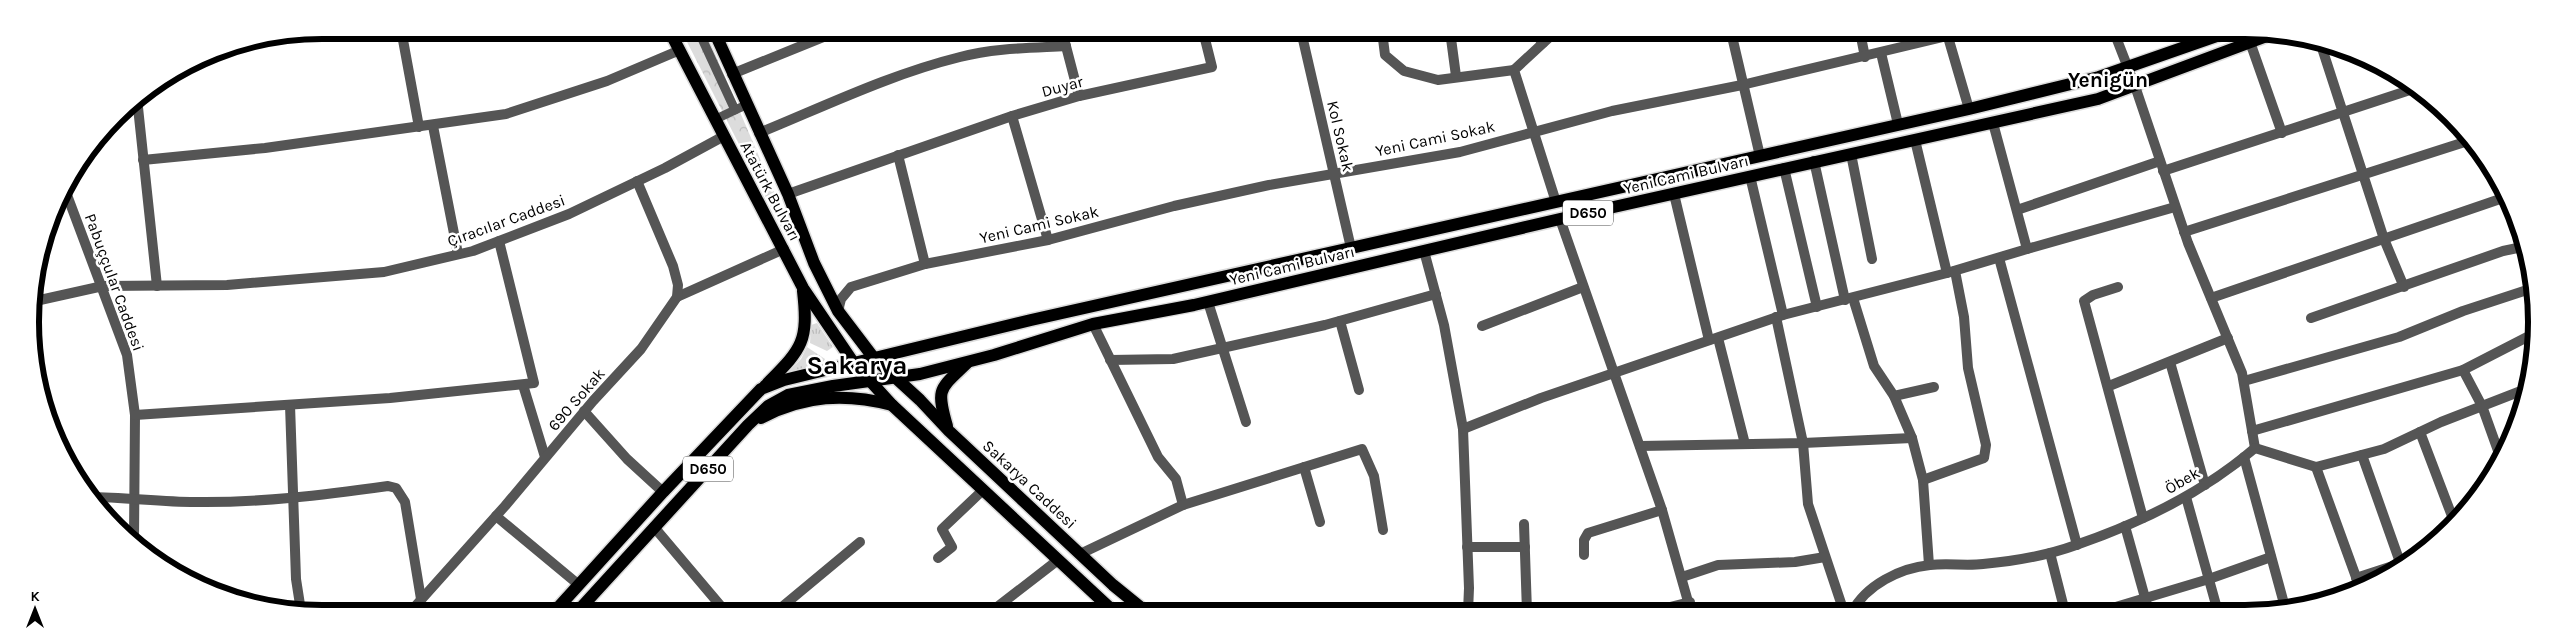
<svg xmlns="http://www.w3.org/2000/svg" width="2567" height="644" font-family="Karla,sans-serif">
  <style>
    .grass { fill: url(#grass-tufts) }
    .park { fill: url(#park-crowns) }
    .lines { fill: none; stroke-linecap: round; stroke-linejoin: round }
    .primary-casing { stroke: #dbdbdb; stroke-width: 15 }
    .pedestrian { stroke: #555; stroke-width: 9 }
    .minor { stroke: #555; stroke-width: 10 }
    .tertiary { stroke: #555; stroke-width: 10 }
    .primary { stroke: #000; stroke-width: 12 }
    .labels { text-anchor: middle; stroke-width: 5; stroke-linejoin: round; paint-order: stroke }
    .shield { fill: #fff; stroke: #4c4c4c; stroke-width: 1 }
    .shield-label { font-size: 15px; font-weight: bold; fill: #000 }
    .street-label { font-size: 16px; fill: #000; stroke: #fff }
    .district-label { font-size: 21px; font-weight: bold; fill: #000; stroke: #fff }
    .town-label { font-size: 26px; font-weight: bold; fill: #000; stroke: #fff }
    .rim { fill: none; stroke: #000; stroke-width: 6 }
  </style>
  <defs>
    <pattern id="grass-tufts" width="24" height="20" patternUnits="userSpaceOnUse" patternTransform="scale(1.25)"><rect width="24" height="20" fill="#dcdcdc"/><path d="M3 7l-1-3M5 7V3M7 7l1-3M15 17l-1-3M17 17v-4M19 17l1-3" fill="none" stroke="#bbb"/></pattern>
    <pattern id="park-crowns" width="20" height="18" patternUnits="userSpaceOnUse" patternTransform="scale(1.25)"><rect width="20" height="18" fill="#dcdcdc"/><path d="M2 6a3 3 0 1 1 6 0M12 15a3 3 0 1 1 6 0" fill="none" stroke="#bbb"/></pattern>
  </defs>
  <rect width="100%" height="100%" fill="#fff"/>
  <!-- grass -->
  <g class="grass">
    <path d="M 817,323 L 833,347 L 827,351 L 810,343 L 811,325 Z"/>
    <path d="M 807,347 L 825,359 L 823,365 L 788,372 L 801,359 Z"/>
  </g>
  <!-- park -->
  <path class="park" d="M 681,30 L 705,30 L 787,222 L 781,227 Z"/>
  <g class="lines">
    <defs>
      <g id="primary">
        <path d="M 669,30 L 803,288 L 853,362 L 892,405 L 1113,611"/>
        <path d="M 714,31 L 788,194 L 814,263 L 838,311 L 854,332 L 873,357 L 920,400 L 949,431 L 1113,585 L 1145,611"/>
        <path d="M 765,386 C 801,349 809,344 803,291"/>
        <path d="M 761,418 C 804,395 846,393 892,405"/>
        <path d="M 947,426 C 936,388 939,390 967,363"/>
        <path d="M 555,611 L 663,492 L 761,389 L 784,380 L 1031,320 L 1969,109 L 2099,77 L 2228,32"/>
        <path d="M 578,611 L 748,425 L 768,406 L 788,395 L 833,386 L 920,374 L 994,355 L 1093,324 L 1194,305 L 1560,219 L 2098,99 L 2275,33"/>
      </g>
    </defs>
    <!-- primary casing -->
    <use href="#primary" class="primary-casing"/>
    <!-- pedestrian -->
    <g class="pedestrian">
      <path d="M 698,30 L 735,110 L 746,105"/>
      <path d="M 716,119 L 735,110"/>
    </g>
    <!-- minor -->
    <g class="minor">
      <path d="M 399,30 L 403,40 L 419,127"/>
      <path d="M 1062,31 L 1079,96"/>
      <path d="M 1382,31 L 1385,55 L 1404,71 L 1438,80 L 1514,70"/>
      <path d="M 1450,31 L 1456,76"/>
      <path d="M 1534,32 L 1543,43"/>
      <path d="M 1555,32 L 1514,70 L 1556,202"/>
      <path d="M 1682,32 L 1683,35"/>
      <path d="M 1731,32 L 1760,156"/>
      <path d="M 1860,32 L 1865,57"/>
      <path d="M 1948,37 L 1969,109"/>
      <path d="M 2250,42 L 2282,133"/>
      <path d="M 2321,45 L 2384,239 L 2404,287"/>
      <path d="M 1881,53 L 1898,124"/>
      <path d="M 732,74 L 838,31"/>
      <path d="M 2135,86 L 2188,243 L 2242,373 L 2255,448"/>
      <path d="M 137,98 L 157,286"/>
      <path d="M 433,126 L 458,254"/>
      <path d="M 759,133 C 825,106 891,74 960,57 C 994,48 1030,48 1066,46"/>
      <path d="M 1915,140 L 1947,273"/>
      <path d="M 1851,154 L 1872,259"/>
      <path d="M 898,155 L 925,264"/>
      <path d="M 143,160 L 265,148 L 506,114 L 607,81 L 680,50"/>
      <path d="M 1814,161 L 1845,300"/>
      <path d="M 1784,168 L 1817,307"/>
      <path d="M 2163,171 L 2413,89"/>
      <path d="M 1750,176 L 1783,315"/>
      <path d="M 64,187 L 127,355 L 135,415 L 134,538"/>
      <path d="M 788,194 L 1012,116"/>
      <path d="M 1674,194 L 1709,340"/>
      <path d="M 2017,210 L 2160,161"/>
      <path d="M 1560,219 L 1662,510 L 1691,612"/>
      <path d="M 2184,232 L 2471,140"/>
      <path d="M 1048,240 L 1012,116 L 1079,96 L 1212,67 L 1203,31"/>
      <path d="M 2027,249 L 2175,207"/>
      <path d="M 1424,251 L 1444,325 L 1463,429 L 1469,588 L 1468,612"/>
      <path d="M 1999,258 L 2077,545"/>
      <path d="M 2118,287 L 2093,295 L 2084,301 L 2143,518"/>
      <path d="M 677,297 L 784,249"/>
      <path d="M 1853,298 L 1874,366 L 1894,396 L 1912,438 L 1923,480 L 1929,565"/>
      <path d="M 2211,298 L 2503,198"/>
      <path d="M 31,302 L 103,286 L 227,285 L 384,272 L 473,251 L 569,214 L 665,168 L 724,136"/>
      <path d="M 1208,302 L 1246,422"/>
      <path d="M 838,311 L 841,299 L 851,287 L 925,264 L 1048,240 L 1174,206 L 1269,185 L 1460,152 L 1612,111 L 1742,85 L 1964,32"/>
      <path d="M 1776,317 L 1803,443 L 1808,504 L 1844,612"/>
      <path d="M 2311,318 L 2503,251 L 2527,246"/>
      <path d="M 1340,321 L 1359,390"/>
      <path d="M 1093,324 L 1158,457 L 1176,479 L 1183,505"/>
      <path d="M 1482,326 L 1583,287"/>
      <path d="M 1718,338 L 1745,444"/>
      <path d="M 1110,360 L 1173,359 L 1325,325 L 1436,294"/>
      <path d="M 2170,362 L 2205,485"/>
      <path d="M 2463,370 L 2482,406 L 2501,459"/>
      <path d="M 2244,381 L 2399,337 L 2463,311 L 2530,289"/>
      <path d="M 523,385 L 545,457"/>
      <path d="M 2109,386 L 2228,338"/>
      <path d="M 1894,396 L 1934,387"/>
      <path d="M 290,405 L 296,579 L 301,611"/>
      <path d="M 584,411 L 627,459 L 663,492"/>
      <path d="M 135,415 L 390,398 L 534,383 L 499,241"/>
      <path d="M 1463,429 L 1541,398 L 1783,315 L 1947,273 L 2027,249 L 1993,123"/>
      <path d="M 2252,431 L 2463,370 L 2533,334"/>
      <path d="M 2420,432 L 2455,524"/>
      <path d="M 1640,446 L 1803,443 L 1912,438"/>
      <path d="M 2255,448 L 2316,467 L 2384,449 L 2441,422 L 2526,389"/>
      <path d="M 2362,455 L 2401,565"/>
      <path d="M 2244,457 L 2286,611"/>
      <path d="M 1304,467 L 1320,522"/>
      <path d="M 2316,467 L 2360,588"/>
      <path d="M 1923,480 L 1984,458 L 1986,445 L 1968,368 L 1964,317 L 1955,271"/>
      <path d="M 89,497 C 124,497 160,502 195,502 C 260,503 324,495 388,486 L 396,488 L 405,502 L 421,599"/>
      <path d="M 2186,497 L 2218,612"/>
      <path d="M 496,516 L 579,585"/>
      <path d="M 1524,524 L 1527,612"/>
      <path d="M 2125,526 L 2149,612"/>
      <path d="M 654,527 L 725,611"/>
      <path d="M 1467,547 L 1525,547"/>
      <path d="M 2050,553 L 2065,612"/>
      <path d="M 1080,554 L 1183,505 L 1362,449 L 1374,476 L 1383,530"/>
      <path d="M 1584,555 L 1584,540 L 1588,533 L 1662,510"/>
      <path d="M 938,558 L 952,547 L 942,529 L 983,490"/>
      <path d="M 1682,577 L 1718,565 L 1795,562 L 1825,557"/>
      <path d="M 2356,578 L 2405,562"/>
      <path d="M 411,611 L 505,506 L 593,401 L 641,349 L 677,297 L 678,285 L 673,266 L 637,181"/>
      <path d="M 777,611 L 860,542"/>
      <path d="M 992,611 L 1058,560"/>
      <path d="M 1650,612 L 1690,602"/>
      <path d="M 1852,612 C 1866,585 1900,568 1930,565 C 1948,563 1966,566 1983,564 C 2016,561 2046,556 2076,545 C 2140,523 2204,492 2255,448"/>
      <path d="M 2099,612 L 2209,579 L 2271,557"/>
    </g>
    <!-- tertiary -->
    <g class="tertiary">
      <path d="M 1301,31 L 1351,248"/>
      <path d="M 2114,32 L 2135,86"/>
    </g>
    <!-- primary -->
    <use href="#primary" class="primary"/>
  </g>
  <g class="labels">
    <!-- shield labels -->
    <g class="shield">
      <rect x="1563" y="200.5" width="50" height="25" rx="4"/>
      <rect x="683" y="456.5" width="50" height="25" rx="4"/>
    </g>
    <g class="shield-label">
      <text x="1588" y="218">D650</text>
      <text x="708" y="474">D650</text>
    </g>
    <!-- street labels -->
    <g class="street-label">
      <text transform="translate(1062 86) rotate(-15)" y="6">Duyar</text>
      <text transform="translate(1341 136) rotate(77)" y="6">Kol Sokak</text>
      <text transform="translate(1435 138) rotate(-12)" y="6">Yeni Cami Sokak</text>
      <text transform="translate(1686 174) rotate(-13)" y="6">Yeni Cami Bulvarı</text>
      <text transform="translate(771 191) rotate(62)" y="6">Atatürk Bulvarı</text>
      <text transform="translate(506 220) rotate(-20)" y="6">Çıracılar Caddesi</text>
      <text transform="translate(1039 224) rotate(-13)" y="6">Yeni Cami Sokak</text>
      <text transform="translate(1292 265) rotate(-13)" y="6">Yeni Cami Bulvarı</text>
      <text transform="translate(115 282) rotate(70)" y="6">Pabuççular Caddesi</text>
      <text transform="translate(576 399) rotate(-49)" y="6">690 Sokak</text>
      <text transform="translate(2182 480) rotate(-30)" y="6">Öbek</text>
      <text transform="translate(1030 484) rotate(43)" y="6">Sakarya Caddesi</text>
    </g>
    <!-- district labels -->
    <g class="district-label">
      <text x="2108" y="87">Yenigün</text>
    </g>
    <!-- town labels -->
    <g class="town-label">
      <text x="857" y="374">Sakarya</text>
    </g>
  </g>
  <!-- crop -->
  <path d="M0 0H2567V644H0ZM322 39H2245A283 283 0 0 1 2528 322V322A283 283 0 0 1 2245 605H322A283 283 0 0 1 39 322V322A283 283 0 0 1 322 39Z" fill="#fff" fill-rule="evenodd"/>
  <path class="rim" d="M322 39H2245A283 283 0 0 1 2528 322V322A283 283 0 0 1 2245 605H322A283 283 0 0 1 39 322V322A283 283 0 0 1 322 39Z"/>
  <!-- north arrow -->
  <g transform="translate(35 609)" stroke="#ffffff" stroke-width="4" paint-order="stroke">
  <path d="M0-4L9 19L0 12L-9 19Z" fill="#000000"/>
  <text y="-8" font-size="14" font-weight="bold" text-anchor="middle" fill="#000000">K</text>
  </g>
</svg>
